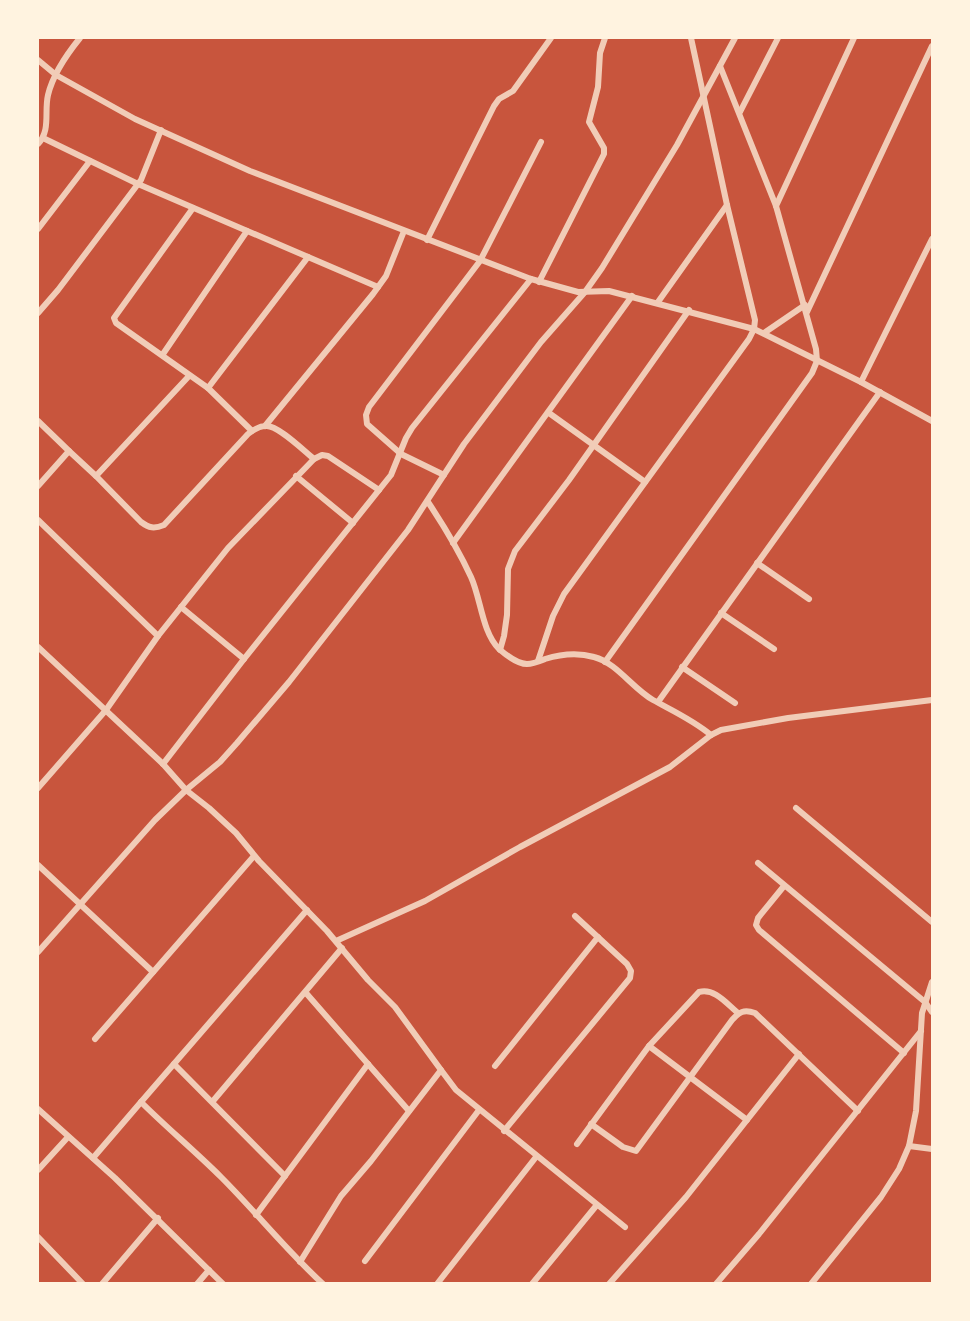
<svg xmlns="http://www.w3.org/2000/svg" width="970" height="1321" font-family="Montserrat,sans-serif">
  <style>
    .lines { fill: none; stroke-linecap: round; stroke-linejoin: round }
    .minor { stroke: #f1ccb7; stroke-width: 6 }
  </style>
  <rect width="100%" height="100%" fill="#c8553d"/>
  <g class="lines">
    <!-- minor -->
    <g class="minor">
      <path d="M 38,60 L 56,75 L 135,119 L 250,171 L 531,279 L 578,292 L 609,291 L 754,329 L 861,382 L 932,421"/>
      <path d="M 740,112 L 778,38"/>
      <path d="M 43,138 L 138,184 L 378,287"/>
      <path d="M 38,144 C 51,130 44,112 48,95 C 53,74 67,54 80,38"/>
      <path d="M 776,206 L 854,38"/>
      <path d="M 193,208 L 114,318 L 116,323 L 208,388 L 252,431"/>
      <path d="M 38,229 L 90,161"/>
      <path d="M 427,240 L 494,106 L 499,99 L 513,91 L 551,38"/>
      <path d="M 539,282 L 604,154 L 604,148 L 589,122 L 598,87 L 600,53 L 605,38"/>
      <path d="M 658,302 L 727,205"/>
      <path d="M 807,312 L 932,46"/>
      <path d="M 38,313 L 58,290 L 141,180 L 161,130"/>
      <path d="M 764,333 L 805,305"/>
      <path d="M 163,354 L 247,231"/>
      <path d="M 861,382 L 932,239"/>
      <path d="M 208,388 L 308,257"/>
      <path d="M 549,413 L 645,482"/>
      <path d="M 38,421 L 69,451 L 38,486"/>
      <path d="M 265,426 L 373,294 L 386,276 L 404,231"/>
      <path d="M 69,451 L 96,476 L 189,376"/>
      <path d="M 444,475 L 401,454 L 367,424 L 366,415 L 369,407 L 480,261 L 541,142"/>
      <path d="M 96,476 L 141,522 C 149,528 154,529 164,525 L 248,434 C 253,430 259,426 266,426 C 278,425 304,451 314,459"/>
      <path d="M 296,476 L 353,523"/>
      <path d="M 428,502 C 444,526 459,551 471,577 C 481,599 482,632 499,649 C 506,655 518,664 527,664 C 533,664 540,661 545,659 C 561,654 577,652 594,657 C 617,663 632,688 653,700 C 673,711 693,720 711,735"/>
      <path d="M 38,520 L 158,636"/>
      <path d="M 453,543 L 632,296"/>
      <path d="M 757,563 L 809,599"/>
      <path d="M 181,607 L 244,659"/>
      <path d="M 721,613 L 774,649"/>
      <path d="M 38,647 L 163,764 L 186,790 L 209,808 L 236,833 L 259,861 L 327,931 L 368,980 L 395,1007 L 441,1070 L 371,1161 L 341,1196 L 300,1262"/>
      <path d="M 500,650 L 504,636 L 507,615 L 508,569 L 515,551 L 569,480 L 689,310"/>
      <path d="M 538,661 L 553,616 L 564,594 L 749,339 L 754,329 L 755,320 L 727,205 L 691,38"/>
      <path d="M 605,662 L 812,373 L 817,361 L 816,349 L 776,206 L 720,66"/>
      <path d="M 682,667 L 735,703"/>
      <path d="M 658,702 L 880,392"/>
      <path d="M 163,764 L 244,659 L 391,475 L 406,438 L 412,428 L 531,279"/>
      <path d="M 38,788 L 106,710 L 158,636 L 228,548 L 314,459 L 322,455 L 328,456 L 379,490"/>
      <path d="M 796,808 L 932,922"/>
      <path d="M 758,863 L 925,1002 L 932,1012"/>
      <path d="M 38,865 L 153,972"/>
      <path d="M 784,886 L 758,918 L 756,925 L 759,930 L 904,1053"/>
      <path d="M 307,910 L 141,1102 C 167,1128 195,1151 221,1177 C 256,1212 286,1250 323,1284"/>
      <path d="M 336,941 L 425,901 L 520,847 L 670,767 L 711,735 L 721,730 L 788,718 L 932,700"/>
      <path d="M 38,952 L 155,820 L 186,790 L 220,762 L 237,743 L 289,682 L 408,530 L 464,444 L 541,342 L 585,292 L 602,268 L 677,145 L 735,38"/>
      <path d="M 306,993 L 409,1111"/>
      <path d="M 95,1039 L 254,856"/>
      <path d="M 649,1046 L 747,1120"/>
      <path d="M 174,1064 L 285,1176"/>
      <path d="M 495,1066 L 598,937"/>
      <path d="M 441,1070 L 456,1090 L 625,1227"/>
      <path d="M 213,1101 L 342,948"/>
      <path d="M 38,1109 L 115,1178 L 223,1284"/>
      <path d="M 591,1124 L 623,1147 L 636,1151 L 732,1020 C 739,1012 744,1009 755,1013 L 858,1111"/>
      <path d="M 504,1131 L 630,978 L 631,971 L 627,964 L 575,916"/>
      <path d="M 577,1144 L 649,1046 L 699,992 C 715,988 726,1003 738,1013"/>
      <path d="M 909,1146 L 932,1149"/>
      <path d="M 93,1158 L 141,1102"/>
      <path d="M 38,1170 L 68,1137"/>
      <path d="M 256,1215 L 368,1064"/>
      <path d="M 38,1237 L 83,1284"/>
      <path d="M 365,1261 L 479,1110"/>
      <path d="M 102,1284 L 158,1218"/>
      <path d="M 197,1284 L 209,1270"/>
      <path d="M 437,1284 L 536,1157"/>
      <path d="M 532,1284 L 596,1206"/>
      <path d="M 609,1284 L 686,1197 L 799,1054"/>
      <path d="M 716,1284 L 759,1234 L 921,1031"/>
      <path d="M 811,1284 L 881,1197 L 899,1169 L 909,1146 L 916,1111 L 922,1013 L 932,982"/>
    </g>
  </g>
  <!-- border -->
  <rect width="970" height="1321" fill="none" stroke="#fff3e0" stroke-width="78"/>
</svg>
